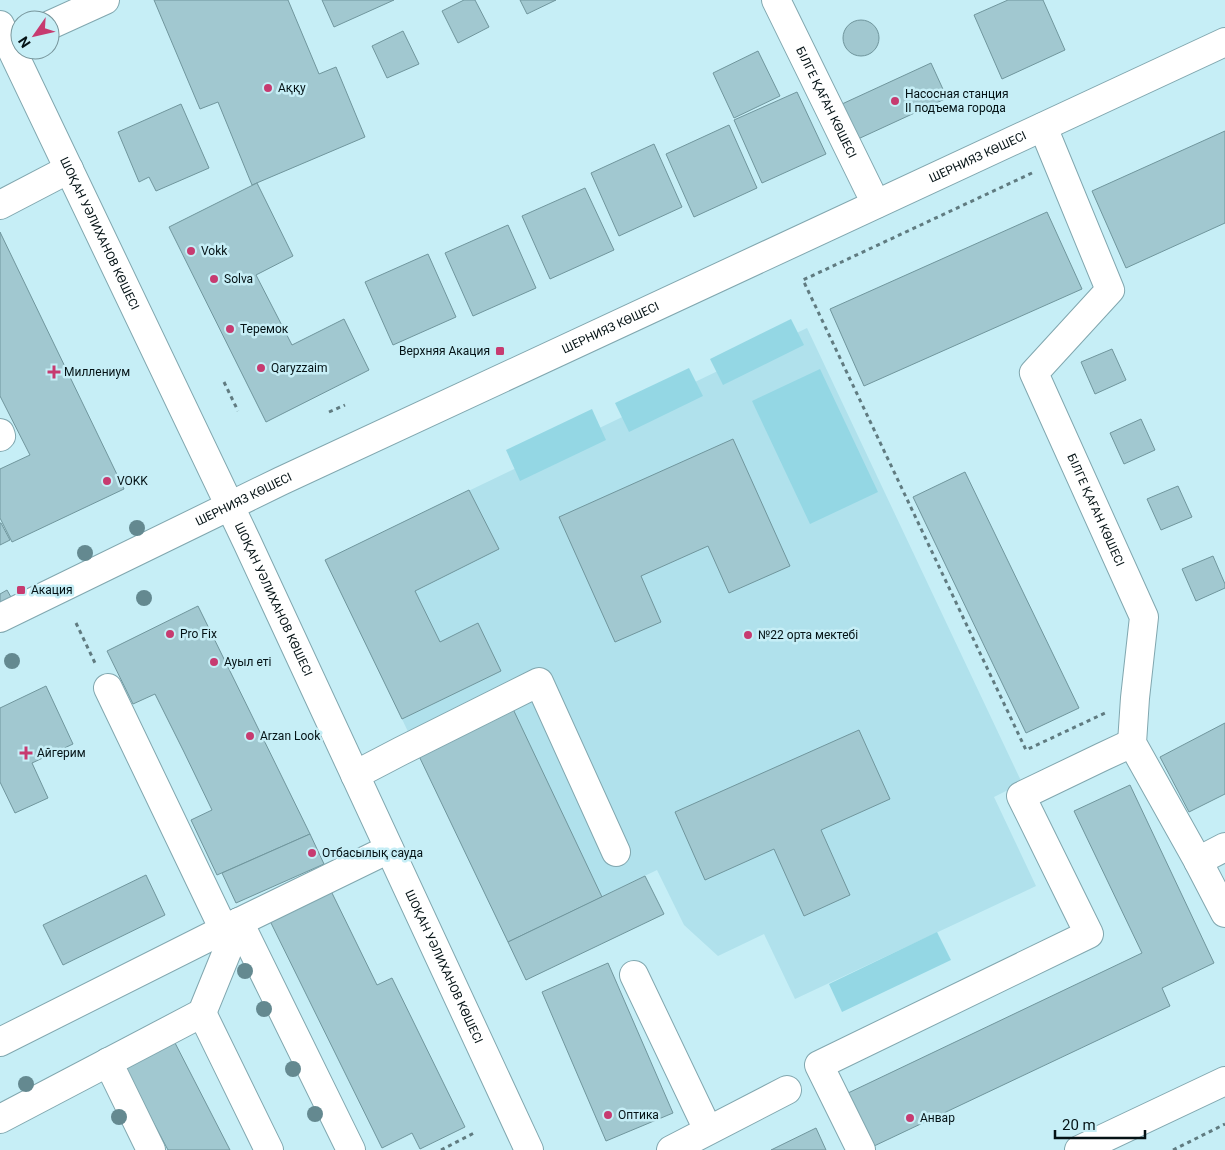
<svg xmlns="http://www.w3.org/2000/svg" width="1225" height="1150" font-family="Roboto,sans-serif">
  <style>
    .built { fill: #b0e1ec }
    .green { fill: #94d7e4 }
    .building { fill: #a1c8d0; stroke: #70969d }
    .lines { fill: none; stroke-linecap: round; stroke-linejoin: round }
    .minor-casing { stroke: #81a7af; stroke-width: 30 }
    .path { stroke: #607b80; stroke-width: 3; stroke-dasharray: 4 4; stroke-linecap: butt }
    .minor { stroke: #fff; stroke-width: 28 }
    .tree { fill: #648990 }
    .poi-dot { fill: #c73b70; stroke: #c6eef6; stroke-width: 2 }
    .labels { text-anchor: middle; stroke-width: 5; stroke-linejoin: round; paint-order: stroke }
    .poi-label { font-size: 12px; fill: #041215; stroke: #c6eef6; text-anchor: start }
    .street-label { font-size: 12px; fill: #041215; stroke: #c6eef6 }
  </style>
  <rect width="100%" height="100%" fill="#c6eef6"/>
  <!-- built -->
  <path class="built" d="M 807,328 L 1022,783 L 994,797 L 1036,886 L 795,999 L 764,934 L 718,956 L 684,925 L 657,870 L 508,942 L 402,719 L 325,560 Z"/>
  <!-- green -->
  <g class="green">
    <path d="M 791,319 L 804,345 L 723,385 L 710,359 Z"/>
    <path d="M 689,368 L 703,396 L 629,432 L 615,403 Z"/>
    <path d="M 820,369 L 878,492 L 810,524 L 752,401 Z"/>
    <path d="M 592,409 L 606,440 L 520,481 L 506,450 Z"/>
    <path d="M 937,932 L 951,960 L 842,1012 L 829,984 Z"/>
  </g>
  <!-- building -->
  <g class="building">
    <path d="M 154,0 L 288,0 L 319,74 L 336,67 L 365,137 L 252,185 L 218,102 L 200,109 Z"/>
    <path d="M 322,0 L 394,0 L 334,27 Z"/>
    <path d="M 464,0 L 475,0 L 489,27 L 458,43 L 442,11 Z"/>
    <path d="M 520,0 L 556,0 L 527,14 Z"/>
    <path d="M 1008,0 L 1043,0 L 1065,50 L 1002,79 L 974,15 Z"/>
    <circle cx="861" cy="38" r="18"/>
    <path d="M 403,31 L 419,64 L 387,78 L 372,46 Z"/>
    <path d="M 758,51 L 780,96 L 734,118 L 713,73 Z"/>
    <path d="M 931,63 L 947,98 L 858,139 L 842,104 Z"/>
    <path d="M 797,92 L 826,154 L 762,183 L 734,120 Z"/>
    <path d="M 181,104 L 209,168 L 156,191 L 149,177 L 139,182 L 118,132 Z"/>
    <path d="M 729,125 L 757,188 L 694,217 L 666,154 Z"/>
    <path d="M 1225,131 L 1225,223 L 1126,268 L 1092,191 Z"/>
    <path d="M 654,144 L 682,207 L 619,236 L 591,173 Z"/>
    <path d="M 257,183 L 293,256 L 256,275 L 292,345 L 344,319 L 369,370 L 266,422 L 169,227 Z"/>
    <path d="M 585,188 L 614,250 L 550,279 L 522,216 Z"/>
    <path d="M 1047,212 L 1082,289 L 864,386 L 830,309 Z"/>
    <path d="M 508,225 L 536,288 L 473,316 L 445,253 Z"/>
    <path d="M 0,232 L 124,489 L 12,542 L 0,518 L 0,469 L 30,455 L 0,396 Z"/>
    <path d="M 428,254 L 456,317 L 393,345 L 365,282 Z"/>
    <path d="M 1112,349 L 1126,380 L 1095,394 L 1081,362 Z"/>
    <path d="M 1141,419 L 1155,450 L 1124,464 L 1110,433 Z"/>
    <path d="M 733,439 L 790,566 L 729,593 L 708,546 L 641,576 L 661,622 L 615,642 L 559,517 Z"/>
    <path d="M 965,472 L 1079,708 L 1026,733 L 913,497 Z"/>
    <path d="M 1178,486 L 1192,517 L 1161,530 L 1147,499 Z"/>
    <path d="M 469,490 L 499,549 L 415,591 L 440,642 L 478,623 L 501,671 L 402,719 L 325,560 Z"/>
    <path d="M 0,523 L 1,523 L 10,540 L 0,545 Z"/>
    <path d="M 1213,556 L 1225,584 L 1225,588 L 1196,601 L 1182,569 Z"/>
    <path d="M 7,590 L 12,599 L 0,604 L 0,594 Z"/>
    <path d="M 198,606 L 310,834 L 217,875 L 191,820 L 212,810 L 184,752 L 155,694 L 133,704 L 107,651 Z"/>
    <path d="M 46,686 L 73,744 L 32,763 L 48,798 L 15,813 L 0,782 L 0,708 Z"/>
    <path d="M 513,709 L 602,897 L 508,942 L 418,754 Z"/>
    <path d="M 1225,723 L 1225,794 L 1189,812 L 1160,757 Z"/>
    <path d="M 859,730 L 890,799 L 821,830 L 850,895 L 804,916 L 774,849 L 705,880 L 675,812 Z"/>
    <path d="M 1130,785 L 1214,963 L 1162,988 L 1170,1006 L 872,1147 L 846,1094 L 1142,953 L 1074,811 Z"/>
    <path d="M 310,834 L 324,864 L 236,903 L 222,873 Z"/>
    <path d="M 146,875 L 165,915 L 63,965 L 43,925 Z"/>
    <path d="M 645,876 L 664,914 L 526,980 L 508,942 Z"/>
    <path d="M 331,891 L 377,985 L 392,978 L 465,1127 L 420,1149 L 412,1133 L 382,1148 L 270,921 Z"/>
    <path d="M 608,963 L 673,1113 L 606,1141 L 542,992 Z"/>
    <path d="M 173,1039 L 230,1150 L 168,1150 L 123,1065 Z"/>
    <path d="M 816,1128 L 826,1150 L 771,1150 Z"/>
  </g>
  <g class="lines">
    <defs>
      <g id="minor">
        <path id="s1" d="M 776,0 L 876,204"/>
        <path id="s2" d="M 0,25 L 247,542 L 529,1150"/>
        <path d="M 50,25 L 105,0"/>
        <path id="s3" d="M 1043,127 L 1110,290 L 1034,373 L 1144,617 L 1135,698 L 1132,743 L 1198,861 L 1225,913"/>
        <path d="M 0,205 L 69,169"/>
        <path d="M 0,433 L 1,436 L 0,437"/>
        <path id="s4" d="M 0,618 L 281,481 L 1225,42"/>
        <path d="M 108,688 L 224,930"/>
        <path d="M 355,775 L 401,751 L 539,682 L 616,852"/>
        <path d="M 1198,861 L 1225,847"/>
        <path d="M 634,975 L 708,1130"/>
        <path d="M 202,1013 L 269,1150"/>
        <path d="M 0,1042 L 239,922"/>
        <path d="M 108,1062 L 151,1150"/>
        <path d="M 0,1119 L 202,1013 L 239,922"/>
        <path d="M 351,1150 L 239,922 L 389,849"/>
        <path d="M 671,1150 L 787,1090"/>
        <path d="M 861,1150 L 819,1065 L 1089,934 L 1021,796 L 1102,757 L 1132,743"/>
        <path d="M 1079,1150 L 1225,1081"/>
      </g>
    </defs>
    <!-- minor casing -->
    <use href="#minor" class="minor-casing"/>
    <!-- path -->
    <g class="path">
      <path d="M 1032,173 L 803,280 L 1026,750 L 1105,713"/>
      <path d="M 224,382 L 238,411"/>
      <path d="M 329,412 L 345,405"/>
      <path d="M 76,623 L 95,663"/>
      <path d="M 441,1150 L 476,1132"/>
      <path d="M 1173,1150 L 1225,1124"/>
    </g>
    <!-- minor -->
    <use href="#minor" class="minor"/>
  </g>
  <!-- trees -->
  <g class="tree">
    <circle cx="137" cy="528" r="8"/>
    <circle cx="85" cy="553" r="8"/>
    <circle cx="144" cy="598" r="8"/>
    <circle cx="12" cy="661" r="8"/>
    <circle cx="245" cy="971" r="8"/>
    <circle cx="264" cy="1009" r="8"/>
    <circle cx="293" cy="1069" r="8"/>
    <circle cx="26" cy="1084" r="8"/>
    <circle cx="315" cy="1114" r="8"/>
    <circle cx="119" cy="1117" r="8"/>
  </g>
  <!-- markers -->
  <g class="poi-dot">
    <circle cx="268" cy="88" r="5"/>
    <circle cx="895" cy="101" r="5"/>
    <circle cx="191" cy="251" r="5"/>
    <circle cx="214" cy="279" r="5"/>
    <circle cx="230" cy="329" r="5"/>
    <rect x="495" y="346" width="10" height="10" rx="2.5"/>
    <circle cx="261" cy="368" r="5"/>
    <path d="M51.5 364.5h5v5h5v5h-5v5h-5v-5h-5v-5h5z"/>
    <circle cx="107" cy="481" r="5"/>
    <rect x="16" y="585" width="10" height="10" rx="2.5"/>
    <circle cx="170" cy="634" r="5"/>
    <circle cx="748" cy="635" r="5"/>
    <circle cx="214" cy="662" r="5"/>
    <circle cx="250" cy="736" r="5"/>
    <path d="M23.5 745.5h5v5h5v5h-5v5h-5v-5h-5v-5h5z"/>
    <circle cx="312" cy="853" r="5"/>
    <circle cx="608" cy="1115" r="5"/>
    <circle cx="910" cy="1118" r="5"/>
  </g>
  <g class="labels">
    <!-- poi labels -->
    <g class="poi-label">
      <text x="278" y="92">Аққу</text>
      <text x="905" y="98">Насосная станция<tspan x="905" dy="14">II подъема города</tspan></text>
      <text x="201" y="255">Vokk</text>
      <text x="224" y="283">Solva</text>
      <text x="240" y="333">Теремок</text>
      <text x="490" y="355" text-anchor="end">Верхняя Акация</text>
      <text x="271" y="372">Qaryzzaim</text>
      <text x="64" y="376">Миллениум</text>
      <text x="117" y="485">VOKK</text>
      <text x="31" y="594">Акация</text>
      <text x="180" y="638">Pro Fix</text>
      <text x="758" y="639">№22 орта мектебі</text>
      <text x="224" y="666">Ауыл еті</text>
      <text x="260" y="740">Arzan Look</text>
      <text x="37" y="757">Айгерим</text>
      <text x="322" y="857">Отбасылық сауда</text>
      <text x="618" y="1119">Оптика</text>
      <text x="920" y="1122">Анвар</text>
    </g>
    <!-- street labels -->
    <g class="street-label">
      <text dy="4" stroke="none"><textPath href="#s1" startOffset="114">БІЛГЕ ҚАҒАН КӨШЕСІ</textPath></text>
      <text dy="4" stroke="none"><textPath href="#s4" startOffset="1081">ШЕРНИЯЗ КӨШЕСІ</textPath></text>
      <text dy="4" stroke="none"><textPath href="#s2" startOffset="231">ШОҚАН УӘЛИХАНОВ КӨШЕСІ</textPath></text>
      <text dy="4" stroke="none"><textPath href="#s4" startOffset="676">ШЕРНИЯЗ КӨШЕСІ</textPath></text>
      <text dy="4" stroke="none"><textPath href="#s4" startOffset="271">ШЕРНИЯЗ КӨШЕСІ</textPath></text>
      <text dy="4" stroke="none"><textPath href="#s3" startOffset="439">БІЛГЕ ҚАҒАН КӨШЕСІ</textPath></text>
      <text dy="4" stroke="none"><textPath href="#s2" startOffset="636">ШОҚАН УӘЛИХАНОВ КӨШЕСІ</textPath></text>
      <text dy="4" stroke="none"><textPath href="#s2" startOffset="1041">ШОҚАН УӘЛИХАНОВ КӨШЕСІ</textPath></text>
    </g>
  </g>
  <!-- north arrow -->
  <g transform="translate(35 35) rotate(236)"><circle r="24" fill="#c6eef6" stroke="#78969c"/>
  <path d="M0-4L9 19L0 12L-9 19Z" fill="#c73b70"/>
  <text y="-8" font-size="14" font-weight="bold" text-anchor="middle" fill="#041215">N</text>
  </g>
  <!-- scale -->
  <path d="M1055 1130v8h90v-8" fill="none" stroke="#041215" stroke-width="2.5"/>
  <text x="1062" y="1130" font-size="15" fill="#041215" stroke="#c6eef6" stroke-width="4" paint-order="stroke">20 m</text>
</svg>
